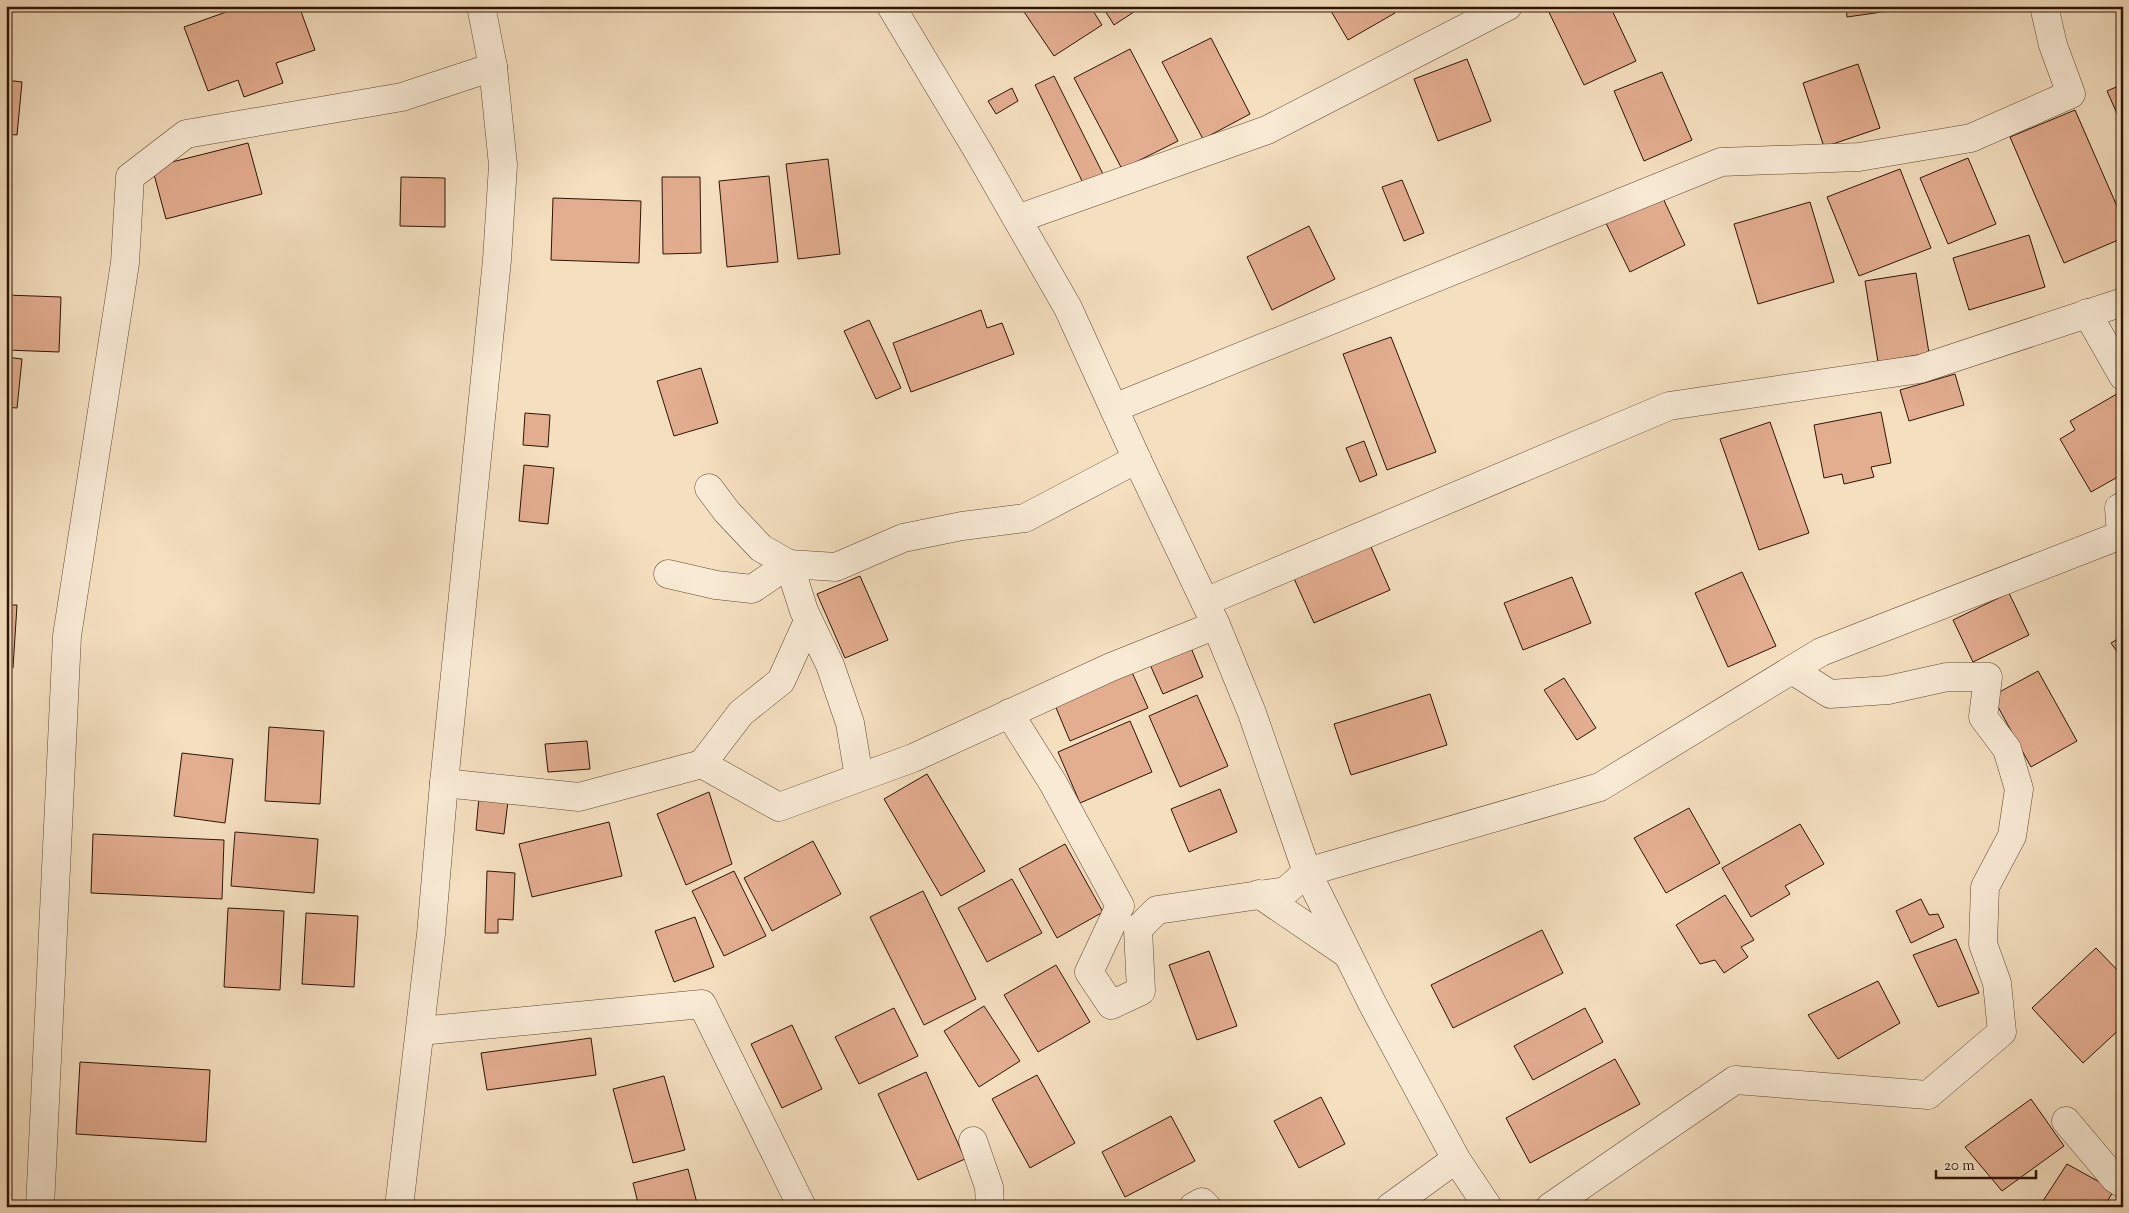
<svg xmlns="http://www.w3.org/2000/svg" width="2129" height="1213" font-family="'Sorts Mill Goudy',serif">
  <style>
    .building { fill: #e3ad90; stroke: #2d1403 }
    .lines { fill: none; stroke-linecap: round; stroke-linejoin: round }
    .minor-casing { stroke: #5f4732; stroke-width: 29 }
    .tertiary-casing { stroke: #5f4732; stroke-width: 29 }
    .minor { stroke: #f8ead5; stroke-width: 28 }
    .tertiary { stroke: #f8ead5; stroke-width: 28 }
  </style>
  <rect width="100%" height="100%" fill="#f4dfbf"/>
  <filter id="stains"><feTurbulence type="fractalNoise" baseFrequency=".004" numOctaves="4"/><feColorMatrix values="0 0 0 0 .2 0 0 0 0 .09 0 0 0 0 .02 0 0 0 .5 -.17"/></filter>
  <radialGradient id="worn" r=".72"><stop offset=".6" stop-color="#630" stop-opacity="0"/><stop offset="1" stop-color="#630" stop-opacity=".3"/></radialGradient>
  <!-- building -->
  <g class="building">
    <path d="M 243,6 L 299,6 L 315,50 L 276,63 L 283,83 L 244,97 L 238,80 L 208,91 L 184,27 Z"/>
    <path d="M 1020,6 L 1090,6 L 1102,25 L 1054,56 Z"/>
    <path d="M 1102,6 L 1143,6 L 1114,25 Z"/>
    <path d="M 1328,6 L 1391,6 L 1395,13 L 1348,40 Z"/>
    <path d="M 1546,6 L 1610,6 L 1636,61 L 1584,85 Z"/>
    <path d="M 1846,6 L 1895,6 L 1896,10 L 1847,17 Z"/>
    <path d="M 1211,38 L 1250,114 L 1203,139 L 1162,62 Z"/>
    <path d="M 1130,49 L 1178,141 L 1122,169 L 1074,78 Z"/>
    <path d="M 1467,59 L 1491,121 L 1438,141 L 1414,79 Z"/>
    <path d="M 1858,64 L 1880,128 L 1824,147 L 1803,83 Z"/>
    <path d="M 1662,72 L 1692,140 L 1644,161 L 1614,91 Z"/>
    <path d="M 1054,76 L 1105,178 L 1085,187 L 1035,85 Z"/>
    <path d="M 6,80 L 22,82 L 17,135 L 6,134 Z"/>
    <path d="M 2123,84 L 2123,127 L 2107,91 Z"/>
    <path d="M 1012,88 L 1018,101 L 996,114 L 988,101 Z"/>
    <path d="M 2075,110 L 2123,220 L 2123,238 L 2064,263 L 2010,137 Z"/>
    <path d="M 248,143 L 262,194 L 166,219 L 152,167 Z"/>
    <path d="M 1968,158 L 1996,224 L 1948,244 L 1920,178 Z"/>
    <path d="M 828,159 L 840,254 L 798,259 L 786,164 Z"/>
    <path d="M 1900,169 L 1931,248 L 1859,276 L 1827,197 Z"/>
    <path d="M 769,176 L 778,262 L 727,267 L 719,181 Z"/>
    <path d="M 401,177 L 445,178 L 445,227 L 400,226 Z"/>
    <path d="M 662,177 L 700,177 L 701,253 L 663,254 Z"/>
    <path d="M 1402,180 L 1424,233 L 1404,241 L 1382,187 Z"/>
    <path d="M 1660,192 L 1685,245 L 1630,272 L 1604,219 Z"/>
    <path d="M 553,198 L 641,201 L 639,263 L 551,260 Z"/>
    <path d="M 1810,202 L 1834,282 L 1758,304 L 1734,224 Z"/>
    <path d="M 1309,226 L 1335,279 L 1272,310 L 1247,257 Z"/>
    <path d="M 2029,235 L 2045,287 L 1969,310 L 1953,258 Z"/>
    <path d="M 1916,273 L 1929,353 L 1878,362 L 1865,281 Z"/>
    <path d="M 6,295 L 61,297 L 59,352 L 6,350 Z"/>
    <path d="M 981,310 L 987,328 L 1002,323 L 1014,354 L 911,392 L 893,343 Z"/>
    <path d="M 869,320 L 901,388 L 876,399 L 844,331 Z"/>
    <path d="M 1391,337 L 1436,452 L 1387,470 L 1343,354 Z"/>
    <path d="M 6,357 L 22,359 L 17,408 L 6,407 Z"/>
    <path d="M 701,368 L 718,423 L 674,436 L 657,381 Z"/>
    <path d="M 1955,374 L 1964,405 L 1909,421 L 1900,390 Z"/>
    <path d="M 2122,391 L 2123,474 L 2091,492 L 2060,439 L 2075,430 L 2070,421 Z"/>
    <path d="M 1881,412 L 1891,463 L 1871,467 L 1874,477 L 1844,484 L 1842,474 L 1824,478 L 1814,425 Z"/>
    <path d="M 525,413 L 550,415 L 548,447 L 523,445 Z"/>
    <path d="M 1770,422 L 1809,533 L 1759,550 L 1720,439 Z"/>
    <path d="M 1364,441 L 1377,475 L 1360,482 L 1346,448 Z"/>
    <path d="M 524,465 L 554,468 L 548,524 L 519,521 Z"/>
    <path d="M 1368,540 L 1390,590 L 1314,623 L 1292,574 Z"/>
    <path d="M 1742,572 L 1776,646 L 1728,667 L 1695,593 Z"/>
    <path d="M 860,576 L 888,640 L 845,658 L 817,594 Z"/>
    <path d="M 1572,577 L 1591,623 L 1523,650 L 1504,603 Z"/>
    <path d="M 2009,593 L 2029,635 L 1973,662 L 1953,620 Z"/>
    <path d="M 6,605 L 17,605 L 13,668 L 6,667 Z"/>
    <path d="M 2123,636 L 2123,660 L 2111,643 Z"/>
    <path d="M 1189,643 L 1203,677 L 1163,694 L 1148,660 Z"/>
    <path d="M 1131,670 L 1148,708 L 1070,741 L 1054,703 Z"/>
    <path d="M 2038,671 L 2077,741 L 2031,767 L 1992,696 Z"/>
    <path d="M 1564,678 L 1596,728 L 1577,740 L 1544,690 Z"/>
    <path d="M 1430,694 L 1447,745 L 1351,775 L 1334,724 Z"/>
    <path d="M 1197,695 L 1228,766 L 1180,787 L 1149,716 Z"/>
    <path d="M 1130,721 L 1152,772 L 1080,803 L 1058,752 Z"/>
    <path d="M 269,727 L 324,731 L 320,804 L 265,801 Z"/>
    <path d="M 587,741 L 590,769 L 548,772 L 545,744 Z"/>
    <path d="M 182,753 L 233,759 L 225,823 L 174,816 Z"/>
    <path d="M 927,774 L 985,871 L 941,896 L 884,799 Z"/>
    <path d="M 1220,789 L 1237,832 L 1189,852 L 1171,809 Z"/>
    <path d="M 709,792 L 732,864 L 686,885 L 657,814 Z"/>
    <path d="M 479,797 L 508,801 L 504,834 L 476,830 Z"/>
    <path d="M 1689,808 L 1720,863 L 1666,893 L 1634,838 Z"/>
    <path d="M 609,822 L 622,876 L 532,897 L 519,844 Z"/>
    <path d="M 1800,824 L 1824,864 L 1785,886 L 1790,894 L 1751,917 L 1722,868 Z"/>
    <path d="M 235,832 L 318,839 L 314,893 L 231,886 Z"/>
    <path d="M 93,834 L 224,840 L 222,899 L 91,893 Z"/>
    <path d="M 813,841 L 841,894 L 772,931 L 744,878 Z"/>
    <path d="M 1065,844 L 1103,912 L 1057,938 L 1019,869 Z"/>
    <path d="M 487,871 L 515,873 L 513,920 L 498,919 L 498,933 L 485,933 Z"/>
    <path d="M 734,871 L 766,936 L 724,956 L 692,891 Z"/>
    <path d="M 1012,879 L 1042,933 L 987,962 L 958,908 Z"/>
    <path d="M 923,891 L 976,999 L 924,1025 L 870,917 Z"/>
    <path d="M 1725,895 L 1754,940 L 1741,947 L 1748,957 L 1724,973 L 1715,960 L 1700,964 L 1676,925 Z"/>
    <path d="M 1921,899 L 1929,915 L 1938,914 L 1944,927 L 1911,943 L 1896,911 Z"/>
    <path d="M 228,908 L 284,911 L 280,990 L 224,987 Z"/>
    <path d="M 306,913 L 358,916 L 354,987 L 302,984 Z"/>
    <path d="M 695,917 L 714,967 L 674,982 L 655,931 Z"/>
    <path d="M 1542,930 L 1563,973 L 1453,1028 L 1431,985 Z"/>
    <path d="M 1956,939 L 1979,993 L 1938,1007 L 1913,955 Z"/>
    <path d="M 2096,948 L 2123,976 L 2123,1026 L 2083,1063 L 2032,1008 Z"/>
    <path d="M 1209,951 L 1237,1026 L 1197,1040 L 1169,965 Z"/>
    <path d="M 1056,965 L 1090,1022 L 1038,1052 L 1004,995 Z"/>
    <path d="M 1878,981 L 1900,1023 L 1838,1059 L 1808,1015 Z"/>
    <path d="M 984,1006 L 1020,1061 L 979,1087 L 944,1031 Z"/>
    <path d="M 894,1008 L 918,1056 L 859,1084 L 835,1037 Z"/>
    <path d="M 1585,1008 L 1603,1042 L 1533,1080 L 1514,1046 Z"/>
    <path d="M 792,1025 L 822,1089 L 782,1108 L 751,1044 Z"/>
    <path d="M 591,1038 L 596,1075 L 487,1090 L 481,1053 Z"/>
    <path d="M 1615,1059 L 1640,1104 L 1530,1163 L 1506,1118 Z"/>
    <path d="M 80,1062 L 210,1070 L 206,1142 L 76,1134 Z"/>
    <path d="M 926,1072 L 965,1159 L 918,1180 L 878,1094 Z"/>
    <path d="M 1037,1075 L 1075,1143 L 1030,1168 L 992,1099 Z"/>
    <path d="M 664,1076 L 685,1150 L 633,1163 L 613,1089 Z"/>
    <path d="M 1321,1097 L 1345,1144 L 1299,1168 L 1274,1121 Z"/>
    <path d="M 2031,1099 L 2064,1146 L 2002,1191 L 1965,1147 Z"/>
    <path d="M 1171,1116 L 1195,1161 L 1125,1197 L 1102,1152 Z"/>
    <path d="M 2067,1164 L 2114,1190 L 2104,1207 L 2039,1207 Z"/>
    <path d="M 688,1169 L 698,1207 L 639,1207 L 633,1183 Z"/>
  </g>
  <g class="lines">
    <defs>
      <g id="minor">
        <path d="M 891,6 L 978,151 L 1068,308 L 1140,466 L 1216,625 L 1252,713 L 1307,872 L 1373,1005 L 1456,1159 L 1488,1207"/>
        <path d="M 1017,219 L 1267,130 L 1508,6"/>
        <path d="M 2087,313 L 2123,376"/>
        <path d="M 1114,408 L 1721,162 L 1859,157 L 1971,138 L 2071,94 L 2053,45 L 2044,6"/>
        <path d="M 668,574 L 716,585 L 752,589 L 789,564 L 761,548 L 727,512 L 709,488"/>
        <path d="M 1205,602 L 1669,406 L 1920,369 L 2123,302"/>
        <path d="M 1009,713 L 1053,783 L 1120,906 L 1089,972 L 1111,1005 L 1141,991 L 1138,929 L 1157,910 L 1286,891 L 1307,872 L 1600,787 L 1821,652 L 2121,535 L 2119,508 L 2123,506"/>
        <path d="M 702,764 L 741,713 L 781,681 L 808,621"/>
        <path d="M 859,777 L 850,723 L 830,665 L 804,611 L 789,564 L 836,567 L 903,538 L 962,526 L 1025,518 L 1137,459"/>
        <path d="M 444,783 L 579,797 L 702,764 L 779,807 L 913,758 L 1111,667 L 1216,625"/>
        <path d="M 1259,894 L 1347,954"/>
        <path d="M 420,1031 L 702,1004 L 802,1207"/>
        <path d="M 2066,1121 L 2115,1179 L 2123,1184"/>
        <path d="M 973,1141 L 989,1187 L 990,1207"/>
        <path d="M 40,1207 L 67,636 L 125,263 L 130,177 L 186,134 L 402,97 L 493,67"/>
        <path d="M 1193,1207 L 1202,1202 L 1207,1207"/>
        <path d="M 1390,1207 L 1456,1159"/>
        <path d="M 1550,1207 L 1735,1080 L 1928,1095 L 2002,1032 L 1997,983 L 1983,944 L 1985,887 L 2012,836 L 2019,789 L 2007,749 L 1983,717 L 1988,677 L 1947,677 L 1888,690 L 1830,694 L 1792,670"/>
      </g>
      <path id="tertiary" d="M 399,1207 L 431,934 L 444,783 L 497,260 L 503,165 L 493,67 L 481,6"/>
    </defs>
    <!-- minor casing -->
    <use href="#minor" class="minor-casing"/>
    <!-- tertiary casing -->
    <use href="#tertiary" class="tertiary-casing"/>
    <!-- minor -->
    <use href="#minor" class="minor"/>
    <!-- tertiary -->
    <use href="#tertiary" class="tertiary"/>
  </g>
  <!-- margin -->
  <rect width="2129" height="1213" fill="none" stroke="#f4dfbf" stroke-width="25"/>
  <rect x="8" y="8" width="2114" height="1198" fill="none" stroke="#2d1403" stroke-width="2.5"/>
  <rect x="12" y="12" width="2104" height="1188" fill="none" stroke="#2d1403"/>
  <!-- scale -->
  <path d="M1936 1170v8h100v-8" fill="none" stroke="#2d1403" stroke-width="2.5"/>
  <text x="1944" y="1170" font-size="15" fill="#2d1403" stroke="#f8ead5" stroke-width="4" paint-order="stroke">20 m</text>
  <rect width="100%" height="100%" filter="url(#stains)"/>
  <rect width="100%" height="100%" fill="url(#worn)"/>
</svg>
